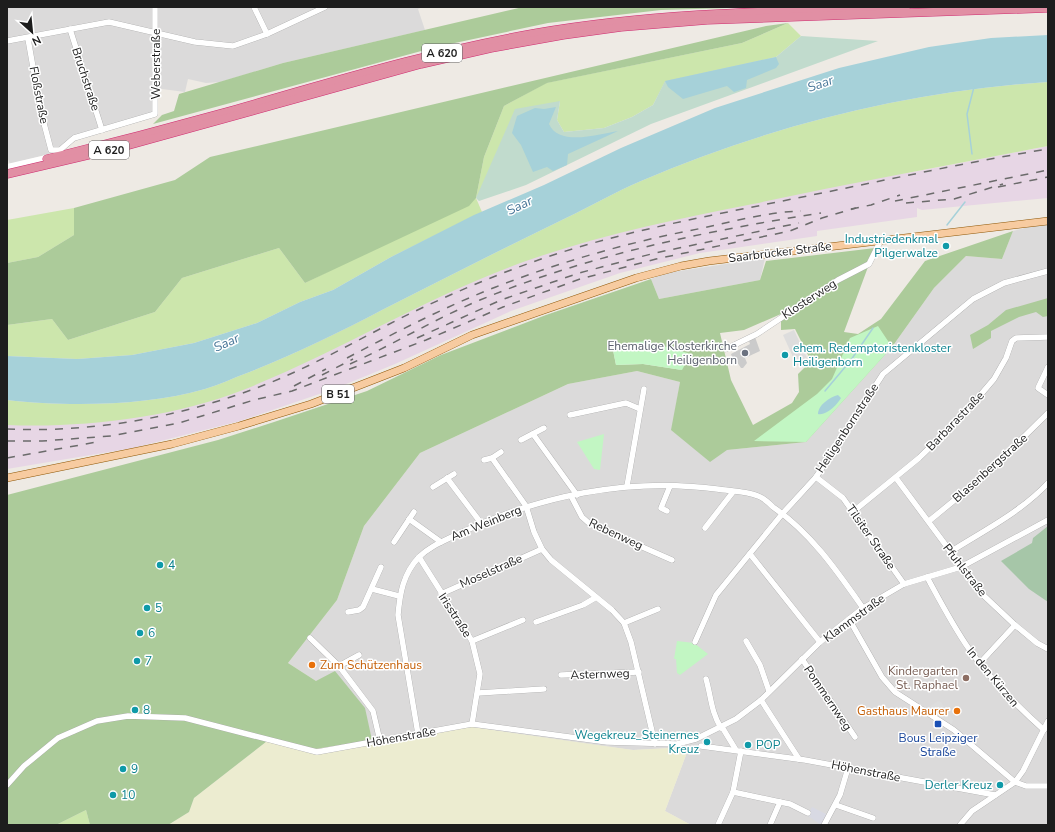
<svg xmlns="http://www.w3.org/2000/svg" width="1055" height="832" font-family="'Nunito Sans',sans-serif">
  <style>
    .residential { fill: #dbdada }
    .industrial { fill: #e7d6e5 }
    .religious { fill: #cbcbcb }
    .farmland { fill: #ececd0 }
    .grass { fill: #cce6ac }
    .forest { fill: #accb9a; fill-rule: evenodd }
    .wetland { fill: #c1dbcd }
    .cemetery { fill: #a6c6a8 }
    .park { fill: #c2f6c3 }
    .parking { fill: #ddd }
    .plaza { fill: #d8d9e3 }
    .water { fill: #a6d1d9 }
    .pier { fill: #fff }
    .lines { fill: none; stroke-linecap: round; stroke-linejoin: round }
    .stream { stroke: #a6d1d9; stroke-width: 1.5 }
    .minor-casing { stroke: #a1a1a1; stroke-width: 6 }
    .major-casing { stroke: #8f5808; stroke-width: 8 }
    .highway-casing { stroke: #cf2d71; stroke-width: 9 }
    .minor { stroke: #fff; stroke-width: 5.5 }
    .major { stroke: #f7cba0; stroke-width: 7 }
    .highway { stroke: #e18fa4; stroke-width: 8 }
    .rail { stroke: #6b6b6b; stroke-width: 1.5; stroke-dasharray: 8 8; stroke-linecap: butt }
    .culture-dot { fill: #0f9aa8; stroke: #fff; stroke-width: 1.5 }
    .worship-dot { fill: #6b7280; stroke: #fff; stroke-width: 1.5 }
    .food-dot { fill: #e8710a; stroke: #fff; stroke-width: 1.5 }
    .education-dot { fill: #8d6e63; stroke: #fff; stroke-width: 1.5 }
    .transit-dot { fill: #1a4fb4; stroke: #fff; stroke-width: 1.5 }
    .labels { text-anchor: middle; stroke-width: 3; stroke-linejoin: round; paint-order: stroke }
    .shield { fill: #fff; stroke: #616161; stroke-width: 1 }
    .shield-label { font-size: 11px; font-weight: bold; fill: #1d1d1d }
    .street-label { font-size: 12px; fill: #1d1d1d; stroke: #fff }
    .culture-label { font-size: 12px; fill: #0d838f; stroke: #fff; text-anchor: start }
    .worship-label { font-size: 12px; fill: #5b616d; stroke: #fff; text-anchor: end }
    .food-label { font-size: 12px; fill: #c56008; stroke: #fff; text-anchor: start }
    .education-label { font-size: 12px; fill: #785e54; stroke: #fff; text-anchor: end }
    .transit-label { font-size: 12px; fill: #164399; stroke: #fff }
    .water-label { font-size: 13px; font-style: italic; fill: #497799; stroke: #fff }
  </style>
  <rect width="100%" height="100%" fill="#eeeae4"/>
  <!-- residential -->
  <g class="residential">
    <path d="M 7,7 L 423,7 L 418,9 L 425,30 L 283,63 L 220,82 L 206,83 L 188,79 L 185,92 L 162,89 L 153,90 L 154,111 L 152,113 L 83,133 L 61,147 L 49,150 L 49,154 L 10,164 L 7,157 Z"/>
    <path d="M 1048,222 L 1048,825 L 691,825 L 665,811 L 689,747 L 633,750 L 602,746 L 372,740 L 364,708 L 316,681 L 288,663 L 337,600 L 364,526 L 420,453 L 568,384 L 637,371 L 680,382 L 672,430 L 727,450 L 806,442 L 892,347 L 934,288 L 966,256 L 1002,259 L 1013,231 Z"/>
    <path d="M 765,258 L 760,280 L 659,299 L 651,279 L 666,273 Z"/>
  </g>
  <!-- industrial -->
  <path class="industrial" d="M 1048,146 L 1048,198 L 922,210 L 917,208 L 917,217 L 817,231 L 817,236 L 700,253 L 620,273 L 511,311 L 395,364 L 334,389 L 240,421 L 133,448 L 7,469 L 7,414 L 188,406 L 503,251 L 558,228 L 919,171 Z"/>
  <!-- religious -->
  <path class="religious" d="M 755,337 L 760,351 L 745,358 L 747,363 L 743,368 L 741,368 L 737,362 L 733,360 L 731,354 L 750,344 L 749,341 Z"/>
  <!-- farmland -->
  <path class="farmland" d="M 472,727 L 633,750 L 689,747 L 665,811 L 691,825 L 168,825 L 189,812 L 194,798 L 271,738 L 372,740 Z"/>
  <!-- grass -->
  <g class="grass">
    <path d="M 788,23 L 801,36 L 776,57 L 665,82 L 653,105 L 632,117 L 604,128 L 564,132 L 557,120 L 560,101 L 476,198 L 482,212 L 391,257 L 333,290 L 300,302 L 257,323 L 194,343 L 132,355 L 77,359 L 7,356 L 7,325 L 52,319 L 68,340 L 155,312 L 182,278 L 279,248 L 305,283 L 476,198 L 484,157 L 504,106 L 546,83 L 742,43 Z"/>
    <path d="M 1048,82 L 1048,146 C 950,165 851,183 753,204 C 677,219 600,235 526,261 C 428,296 340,351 243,390 C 171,418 84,428 7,425 L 7,400 C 68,407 146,406 205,389 C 219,385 233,378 247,373 C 293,355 338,333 382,310 C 443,279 504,248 566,218 C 591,206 615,192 641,181 C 769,126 908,91 1048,82 Z"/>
    <path d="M 74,208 L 74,235 L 38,257 L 7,263 L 7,220 Z"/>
    <path d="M 86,810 L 90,825 L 56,825 Z"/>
  </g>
  <!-- forest -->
  <g class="forest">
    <path d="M 523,7 L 767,7 L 661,10 L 548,23 L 436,47 L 153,124 L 162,115 L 174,111 L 179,94 L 283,63 Z"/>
    <path d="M 788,23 L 742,43 L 547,83 L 504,106 L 484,157 L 476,198 L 469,206 L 305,283 L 279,248 L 182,278 L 155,312 L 68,340 L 52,319 L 7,325 L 7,263 L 38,257 L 74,235 L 74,208 L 175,180 L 210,157 L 766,26 Z"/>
    <path d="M 1013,231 L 1002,259 L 966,256 L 934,288 L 892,347 L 806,442 L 727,450 L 710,462 L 671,430 L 680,382 L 637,371 L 568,384 L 420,453 L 364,526 L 337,600 L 288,663 L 316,681 L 335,671 L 365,708 L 372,740 L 315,749 L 271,738 L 194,798 L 189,812 L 168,825 L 90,825 L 86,810 L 56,825 L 7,825 L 7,495 L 218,440 L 274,422 L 367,391 L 441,355 L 546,315 L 651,279 L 659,299 L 760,280 L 766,261 L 875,248 L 844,332 L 858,334 L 881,319 L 925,261 ZM 781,314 L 781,330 L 795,329 L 811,361 L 798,374 L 799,392 L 792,403 L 753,425 L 731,380 L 720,333 L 744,330 ZM 612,345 L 682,370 L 643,364 L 616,365 Z"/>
    <path d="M 1048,298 L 1048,316 L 1043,317 L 1036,312 L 1019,317 L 991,331 L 991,338 L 973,349 L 970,335 L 988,325 L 1006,310 Z"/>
  </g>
  <!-- wetland -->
  <path class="wetland" d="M 801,36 L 878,41 L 651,124 L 526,185 L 479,201 L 476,198 L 515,109 L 560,101 L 557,120 L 564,132 L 604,128 L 632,117 L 653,105 L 665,81 L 776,57 Z"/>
  <!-- cemetery -->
  <path class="cemetery" d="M 1048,526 L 1048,602 L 1029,589 L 1001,561 L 1032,543 L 1033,538 Z"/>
  <!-- park -->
  <g class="park">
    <path d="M 878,326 L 892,347 L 806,442 L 754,441 L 817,394 L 832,379 L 850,338 Z"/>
    <path d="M 646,341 L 691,354 L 682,370 L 643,364 L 616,365 L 612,345 Z"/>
    <path d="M 604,434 L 600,470 L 594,469 L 577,442 Z"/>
    <path d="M 677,641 L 694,643 L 708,654 L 680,675 L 677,673 L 676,659 L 674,659 Z"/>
  </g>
  <!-- parking -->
  <g class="parking">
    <path d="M 794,330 L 808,360 L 797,366 L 783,335 Z"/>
    <path d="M 938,701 L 941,702 L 953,720 L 952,724 L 929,710 L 929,707 Z"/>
  </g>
  <!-- plaza -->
  <path class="plaza" d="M 812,807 L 830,816 L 821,825 L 807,815 Z"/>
  <!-- water -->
  <g class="water">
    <path d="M 1048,35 L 1048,82 C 908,91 769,126 641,181 C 615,192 591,206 566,218 C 504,248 443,279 382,310 C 338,333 293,355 247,373 C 233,378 219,385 205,389 C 146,406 68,407 7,400 L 7,356 L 77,359 L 132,355 L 194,343 L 257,323 L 300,302 L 333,290 L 391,257 L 474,215 L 544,185 L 621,148 L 715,108 L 839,68 L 929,47 L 991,38 Z"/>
    <path d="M 776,57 L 779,64 L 776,68 L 747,80 L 746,88 L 734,92 L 727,86 L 683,99 L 668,87 L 665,81 Z"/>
    <path d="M 556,107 L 549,124 C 559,147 599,134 618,131 L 568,154 L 567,165 L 553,171 L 547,167 L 533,172 L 521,145 L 512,133 L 517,116 L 535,108 L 544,109 Z"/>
    <path d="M 838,395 L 841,398 C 837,405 826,416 818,414 C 818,405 830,397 838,395 Z"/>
  </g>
  <!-- pier -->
  <path class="pier" d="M 59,152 L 62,165 L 7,178 L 7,164 Z"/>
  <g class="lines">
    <!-- stream -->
    <g class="stream">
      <path d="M 972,154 L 967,114 L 974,87"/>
      <path d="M 947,225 L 965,202"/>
      <path d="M 825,391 L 851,360 L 873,328"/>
    </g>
    <defs>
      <g id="minor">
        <path d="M 254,7 L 267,34"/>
        <path d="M 70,29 L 102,130"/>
        <path d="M 28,39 L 41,112 L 51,150 L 60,150 L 74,138 L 155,114 L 155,7"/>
        <path d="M 7,41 L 109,22 L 195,42 L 233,46 L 267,34 L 325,7"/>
        <path d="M 726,349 L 757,334 L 838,280 L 869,264 L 881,240"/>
        <path d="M 1048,367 L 1038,388 L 1048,395"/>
        <path d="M 570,415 L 626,403 L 640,409"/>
        <path d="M 533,434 L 577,495"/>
        <path d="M 521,440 L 544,428"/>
        <path d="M 492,458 L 526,506 L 534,532 L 542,549 L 551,560 L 612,610 L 624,623 L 631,642 L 655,744"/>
        <path d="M 484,460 L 492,458 L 501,452"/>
        <path d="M 816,477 L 843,498 L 904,584"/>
        <path d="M 447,478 L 481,523"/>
        <path d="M 896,478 L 982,594 L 1015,625 L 1037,643 L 1048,649"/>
        <path d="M 627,486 L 644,389"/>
        <path d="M 433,487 L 454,474"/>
        <path d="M 571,496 L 582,517 L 590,524 L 672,560"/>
        <path d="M 667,511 L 661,508 L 670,486"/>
        <path d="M 854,511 L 919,458 L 965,413 L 994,379 L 1006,358 L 1012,341 L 1016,338 L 1048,337"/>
        <path d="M 409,519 L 441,542"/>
        <path d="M 929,521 L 984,476 L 1048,413"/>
        <path d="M 705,528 L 733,492"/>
        <path d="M 394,542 L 414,512"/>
        <path d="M 950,552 C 983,531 1021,512 1048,483"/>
        <path d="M 750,554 L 820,642"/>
        <path d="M 419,557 L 472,641 L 480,674 L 472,724"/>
        <path d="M 927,577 C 940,601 953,626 969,649 C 990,679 1016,705 1044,730"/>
        <path d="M 372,589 L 399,596"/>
        <path d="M 441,594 L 542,549"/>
        <path d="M 348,612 L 359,610 L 363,607 L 381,567"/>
        <path d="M 849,619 L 882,677 L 895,692 L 954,730 L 1015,782 L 1026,786 L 1048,786"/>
        <path d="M 536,622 L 583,605 L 595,598"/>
        <path d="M 624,623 L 658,609"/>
        <path d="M 310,638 L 339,666 L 373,711 L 380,741"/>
        <path d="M 472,641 L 523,620"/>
        <path d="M 746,641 L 760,665 L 769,691"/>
        <path d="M 695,642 L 716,595 L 783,513 L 816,477 L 883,374 L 973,299 L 1004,283 L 1048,271"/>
        <path d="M 802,659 L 855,737"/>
        <path d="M 979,664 L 1015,625"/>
        <path d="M 339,666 L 359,655"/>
        <path d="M 561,675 L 639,672"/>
        <path d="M 706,679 C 711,696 711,712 721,728"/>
        <path d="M 478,693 L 544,689"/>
        <path d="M 761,700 L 799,759"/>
        <path d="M 722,727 L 736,750"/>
        <path d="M 418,734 L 398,615 C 400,593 403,574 419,557 C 430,546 444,541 458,534 C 538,496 628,477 717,489 C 729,491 747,491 758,496 C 764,498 769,503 773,507 C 811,533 837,571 863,608"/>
        <path d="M 701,746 L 805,760 L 995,795"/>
        <path d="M 7,785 L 24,766 L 58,738 L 97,721 L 128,716 L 185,718 L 317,752 L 472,724 L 607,742 L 677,744 L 696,739 L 736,719 L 761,700 L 820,642 L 863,608 L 904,584 L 961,567 L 1048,520"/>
        <path d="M 733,792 L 780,802 L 770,825"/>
        <path d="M 780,802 L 790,804 L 808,813"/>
        <path d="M 836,805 L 873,818"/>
        <path d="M 718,825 L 733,792 L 741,751"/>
        <path d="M 824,825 L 840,795 L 848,768"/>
        <path d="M 960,825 L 972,811 L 1015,782 L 1023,771 L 1048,721"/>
      </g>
      <path id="major" d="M 7,478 L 172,444 L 239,426 L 311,404 L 363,384 L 404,368 L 472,335 L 636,278 L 681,266 L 709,261 L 1048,221"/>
      <g id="highway">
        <path d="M 47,159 C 108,144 169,128 230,111 C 332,82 433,51 537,33 C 659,12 783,11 906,7"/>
        <path d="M 7,174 L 122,147 L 421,64 L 491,48 L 563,35 L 621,27 L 707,20 L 1048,8"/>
      </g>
    </defs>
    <!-- minor casing -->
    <use href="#minor" class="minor-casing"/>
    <!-- major casing -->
    <use href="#major" class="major-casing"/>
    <!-- highway casing -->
    <use href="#highway" class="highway-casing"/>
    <!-- minor -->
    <use href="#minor" class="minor"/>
    <!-- major -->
    <use href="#major" class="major"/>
    <!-- highway -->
    <use href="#highway" class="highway"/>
    <!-- rail -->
    <g class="rail">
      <path d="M 998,187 L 1048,177"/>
      <path d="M 895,201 L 1048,170"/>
      <path d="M 906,203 L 954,199 L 1003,184"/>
      <path d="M 851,209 L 871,205 L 900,195"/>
      <path d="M 417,338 L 501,300 L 579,273 L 655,253 L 799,223"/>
      <path d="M 347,358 C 402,329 458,300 517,279 C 577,257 639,240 703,228 C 735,221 768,212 801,211"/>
      <path d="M 350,364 C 394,344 435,319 480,300 C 589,255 705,231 821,213"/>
      <path d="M 322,375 L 353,359"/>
      <path d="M 294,386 L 326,369"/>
      <path d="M 7,429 C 100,433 193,415 279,379 C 321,361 360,339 401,318 C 448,295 497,274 547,257 C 631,229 720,214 807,196 C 887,180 967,162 1048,149"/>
      <path d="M 7,441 L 42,441 L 111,436 L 179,423 L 254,400 L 292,391 L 426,340 L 503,307 L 580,279 L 656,259 L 790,231 L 822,218 L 856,208"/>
      <path d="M 7,458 L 97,442"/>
    </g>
  </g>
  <!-- markers -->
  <g class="culture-dot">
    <circle cx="946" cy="246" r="4"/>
    <circle cx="785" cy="355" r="4"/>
    <circle cx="160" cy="565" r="4"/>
    <circle cx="147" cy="608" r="4"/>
    <circle cx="140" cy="633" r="4"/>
    <circle cx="137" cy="661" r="4"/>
    <circle cx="135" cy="710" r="4"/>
    <circle cx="707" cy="742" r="4"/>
    <circle cx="748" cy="745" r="4"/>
    <circle cx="123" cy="769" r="4"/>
    <circle cx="1000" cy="785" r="4"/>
    <circle cx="113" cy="795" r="4"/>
  </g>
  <circle class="worship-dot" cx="745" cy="353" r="4"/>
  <g class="food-dot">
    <circle cx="312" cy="665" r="4"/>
    <circle cx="957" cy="711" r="4"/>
  </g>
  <circle class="education-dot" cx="966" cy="678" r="4"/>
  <rect class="transit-dot" x="934" y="720" width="8" height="8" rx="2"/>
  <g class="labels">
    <!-- shield labels -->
    <g class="shield">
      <rect x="422" y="44" width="40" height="18" rx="3"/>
      <rect x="89" y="141" width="40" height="18" rx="3"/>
      <rect x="322" y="385" width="32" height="18" rx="3"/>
    </g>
    <g class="shield-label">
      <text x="442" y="57">A 620</text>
      <text x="109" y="154">A 620</text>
      <text x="338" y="398">B 51</text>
    </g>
    <!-- street labels -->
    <g class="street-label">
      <text transform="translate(156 64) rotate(-90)" y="4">Weberstraße</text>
      <text transform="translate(86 79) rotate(72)" y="4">Bruchstraße</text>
      <text transform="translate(39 95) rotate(79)" y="4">Floßstraße</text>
      <text transform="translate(780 252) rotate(-7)" y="4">Saarbrücker Straße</text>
      <text transform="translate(809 299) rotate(-33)" y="4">Klosterweg</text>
      <text transform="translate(955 421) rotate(-46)" y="4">Barbarastraße</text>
      <text transform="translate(847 428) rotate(-57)" y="4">Heiligenbornstraße</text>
      <text transform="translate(990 468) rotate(-42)" y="4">Blasenbergstraße</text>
      <text transform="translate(486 523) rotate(-22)" y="4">Am Weinberg</text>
      <text transform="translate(616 534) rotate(25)" y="4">Rebenweg</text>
      <text transform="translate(871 537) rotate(55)" y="4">Tilsiter Straße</text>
      <text transform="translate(965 570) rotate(52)" y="4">Pfuhlstraße</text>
      <text transform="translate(491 571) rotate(-24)" y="4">Moselstraße</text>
      <text transform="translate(455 615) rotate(57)" y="4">Irisstraße</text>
      <text transform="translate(854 618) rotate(-36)" y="4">Klammstraße</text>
      <text transform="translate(600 674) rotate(-2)" y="4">Asternweg</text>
      <text transform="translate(993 677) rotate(50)" y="4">In den Kürzen</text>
      <text transform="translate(828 698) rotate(56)" y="4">Pommernweg</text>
      <text transform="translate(401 737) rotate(-10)" y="4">Höhenstraße</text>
      <text transform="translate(866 771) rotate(11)" y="4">Höhenstraße</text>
    </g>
    <!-- culture labels -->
    <g class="culture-label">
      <text x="938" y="243" text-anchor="end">Industriedenkmal<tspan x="938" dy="14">Pilgerwalze</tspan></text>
      <text x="793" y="352">ehem. Redemptoristenkloster<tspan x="793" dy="14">Heiligenborn</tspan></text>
      <text x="168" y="569">4</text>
      <text x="155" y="612">5</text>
      <text x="148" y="637">6</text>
      <text x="145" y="665">7</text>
      <text x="143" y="714">8</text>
      <text x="699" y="739" text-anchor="end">Wegekreuz_Steinernes<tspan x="699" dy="14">Kreuz</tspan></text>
      <text x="756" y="749">POP</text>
      <text x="131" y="773">9</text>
      <text x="992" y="789" text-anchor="end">Derler Kreuz</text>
      <text x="121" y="799">10</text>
    </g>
    <!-- worship labels -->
    <g class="worship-label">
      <text x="737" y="350">Ehemalige Klosterkirche<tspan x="737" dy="14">Heiligenborn</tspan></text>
    </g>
    <!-- food labels -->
    <g class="food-label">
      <text x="320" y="669">Zum Schützenhaus</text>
      <text x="949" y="715" text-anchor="end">Gasthaus Maurer</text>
    </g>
    <!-- education labels -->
    <g class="education-label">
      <text x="958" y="675">Kindergarten<tspan x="958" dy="14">St. Raphael</tspan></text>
    </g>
    <!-- transit labels -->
    <g class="transit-label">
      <text x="938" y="742">Bous Leipziger<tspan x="938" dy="14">Straße</tspan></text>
    </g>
    <!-- water labels -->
    <g class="water-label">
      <text transform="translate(820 83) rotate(-19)" y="5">Saar</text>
      <text transform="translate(519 205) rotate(-26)" y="5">Saar</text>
      <text transform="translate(226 342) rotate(-24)" y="5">Saar</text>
    </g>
  </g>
  <!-- border -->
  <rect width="1055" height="832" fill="none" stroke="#1d1d1d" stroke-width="16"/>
  <!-- north arrow -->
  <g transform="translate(32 32) rotate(153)" stroke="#ffffff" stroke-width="3" paint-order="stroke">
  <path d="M0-3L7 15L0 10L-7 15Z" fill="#1d1d1d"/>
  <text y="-6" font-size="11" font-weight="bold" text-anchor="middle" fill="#1d1d1d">N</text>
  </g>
</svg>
